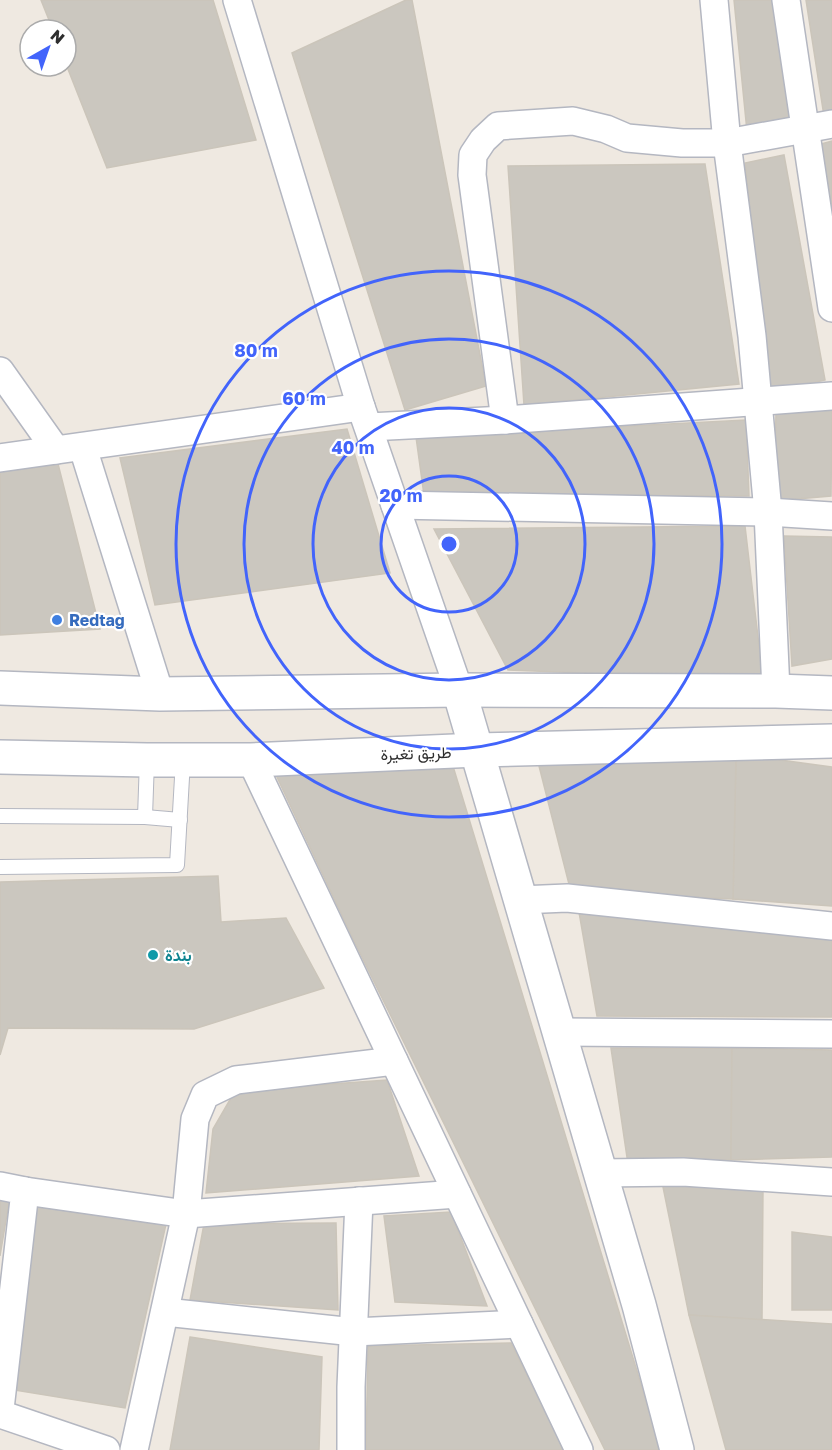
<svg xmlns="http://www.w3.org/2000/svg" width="832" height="1450" font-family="'Golos Text',Vazirmatn,sans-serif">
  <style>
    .building { fill: #cbc7bf; stroke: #cbc5ba; stroke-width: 1.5 }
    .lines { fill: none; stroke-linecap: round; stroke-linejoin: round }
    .service-casing { stroke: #b4b7c1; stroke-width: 16 }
    .minor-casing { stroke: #b4b7c1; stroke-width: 30 }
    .tertiary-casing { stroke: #b4b7c1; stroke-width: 36 }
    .secondary-casing { stroke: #b4b7c1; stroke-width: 36 }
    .service { stroke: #fff; stroke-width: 14 }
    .minor { stroke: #fff; stroke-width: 27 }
    .tertiary { stroke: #fff; stroke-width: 33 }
    .secondary { stroke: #fff; stroke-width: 33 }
    .ring { fill: none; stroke: #4264fb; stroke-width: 3 }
    .shop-dot { fill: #3f7fe0; stroke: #fff; stroke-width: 2 }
    .culture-dot { fill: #0f9aa8; stroke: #fff; stroke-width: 2 }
    .labels { text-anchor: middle; stroke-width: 4.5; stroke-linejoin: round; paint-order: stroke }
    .shop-label { font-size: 16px; font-weight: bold; fill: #366cbe; stroke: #fff; text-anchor: start }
    .street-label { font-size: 16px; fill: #2e2e2e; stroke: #fff }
    .culture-label { font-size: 16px; font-weight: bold; fill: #0d838f; stroke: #fff; text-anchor: start }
    .centre { fill: #4264fb; stroke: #fff; stroke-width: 3 }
    .ring-label { font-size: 18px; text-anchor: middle; font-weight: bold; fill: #4264fb; stroke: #fff; stroke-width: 4.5; stroke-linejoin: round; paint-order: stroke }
  </style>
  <rect width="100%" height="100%" fill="#efe9e1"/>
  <!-- building -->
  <g class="building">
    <path d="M 41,0 L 213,0 L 256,140 L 107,168 L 66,64 L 66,30 L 53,30 Z"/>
    <path d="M 406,0 L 412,0 L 486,386 L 405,410 L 292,53 Z"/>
    <path d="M 734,0 L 776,0 L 790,122 L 747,131 Z"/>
    <path d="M 806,0 L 832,0 L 832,114 L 824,116 Z"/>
    <path d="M 832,141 L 832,211 L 821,144 Z"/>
    <path d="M 784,155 L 825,380 L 770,393 L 745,163 Z"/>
    <path d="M 705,164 L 739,384 L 524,405 L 508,166 Z"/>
    <path d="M 832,406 L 831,496 L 774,501 L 776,413 Z"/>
    <path d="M 746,420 L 749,496 L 424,495 L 416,437 Z"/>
    <path d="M 347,429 L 390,573 L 155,605 L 120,458 Z"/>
    <path d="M 58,464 L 100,629 L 0,635 L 0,472 Z"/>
    <path d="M 745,526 L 763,680 L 508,670 L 434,529 Z"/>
    <path d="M 784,536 L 832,537 L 832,659 L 792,666 Z"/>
    <path d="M 736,754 L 832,767 L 832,906 L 733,899 Z"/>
    <path d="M 736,754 L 733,899 L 571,892 L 538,762 Z"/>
    <path d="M 452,763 L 661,1450 L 605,1450 L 354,941 L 276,775 Z"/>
    <path d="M 218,876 L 221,922 L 286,918 L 324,988 L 194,1029 L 8,1028 L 0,1055 L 0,882 Z"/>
    <path d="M 579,912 L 832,936 L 832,1017 L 597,1016 Z"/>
    <path d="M 611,1048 L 732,1048 L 731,1160 L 628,1164 Z"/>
    <path d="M 732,1048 L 832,1050 L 832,1157 L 731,1160 Z"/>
    <path d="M 387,1080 L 419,1176 L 206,1193 L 213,1129 L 235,1091 Z"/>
    <path d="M 662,1182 L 763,1186 L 762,1320 L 689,1315 Z"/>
    <path d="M 0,1200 L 9,1202 L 0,1256 Z"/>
    <path d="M 38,1200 L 166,1224 L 125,1408 L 14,1390 Z"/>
    <path d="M 451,1212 L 487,1306 L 395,1302 L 384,1216 Z"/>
    <path d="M 336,1223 L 338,1310 L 190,1300 L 204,1224 Z"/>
    <path d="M 792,1232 L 832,1237 L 832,1310 L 792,1310 Z"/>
    <path d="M 689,1315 L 832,1324 L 832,1450 L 726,1450 Z"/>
    <path d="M 190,1337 L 322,1357 L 319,1450 L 170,1450 Z"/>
    <path d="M 511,1343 L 564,1450 L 366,1450 L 368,1346 Z"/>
  </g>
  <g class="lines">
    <defs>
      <g id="service">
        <path d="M 0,816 L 145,817 L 147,760"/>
        <path d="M 145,817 L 180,820"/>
        <path d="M 0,867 L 177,865 L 183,760"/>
      </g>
      <g id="minor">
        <path d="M 237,0 L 361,407 L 459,690"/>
        <path d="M 714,0 L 727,143 L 752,336 L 768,512 L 776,691"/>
        <path d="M 786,0 L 832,308"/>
        <path d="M 0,371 L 56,450"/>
        <path d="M 505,420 L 472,175 L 473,155 L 483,140 L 498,126 L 573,121 L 606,129 L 627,138 L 682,143 L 727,143 L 832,124"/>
        <path d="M 369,427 L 505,420 L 832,396"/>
        <path d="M 83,448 L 160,694"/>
        <path d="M 0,458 L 361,407"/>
        <path d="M 395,505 L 768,512 L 832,516"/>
        <path d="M 251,760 L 579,1450"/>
        <path d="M 520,900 L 567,898 L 832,926"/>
        <path d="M 559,1032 L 832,1034"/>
        <path d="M 600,1173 L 683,1172 L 832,1182"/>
        <path d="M 0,1186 L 25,1191 L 0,1409"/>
        <path d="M 25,1191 L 186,1214 L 457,1194"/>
        <path d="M 165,1312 L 354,1332 L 519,1324"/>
        <path d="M 0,1414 L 106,1450"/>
        <path d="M 134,1450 L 186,1214 L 195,1119 L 205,1095 L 236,1080 L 394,1061"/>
        <path d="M 351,1450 L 351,1387 L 359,1201"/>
      </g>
      <path id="tertiary" d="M 459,690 L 639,1305 L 677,1450"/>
      <g id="secondary">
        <path d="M 0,688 L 160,694 L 459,690 L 776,691 L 832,693"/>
        <path d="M 0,757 L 147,760 L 251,760 L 477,750 L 832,741"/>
      </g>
    </defs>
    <!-- service casing -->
    <use href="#service" class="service-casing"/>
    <!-- minor casing -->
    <use href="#minor" class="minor-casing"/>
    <!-- tertiary casing -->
    <use href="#tertiary" class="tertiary-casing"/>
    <!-- secondary casing -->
    <use href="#secondary" class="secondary-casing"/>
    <!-- service -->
    <use href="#service" class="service"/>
    <!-- minor -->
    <use href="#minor" class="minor"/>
    <!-- tertiary -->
    <use href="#tertiary" class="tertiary"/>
    <!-- secondary -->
    <use href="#secondary" class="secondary"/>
  </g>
  <!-- distance rings -->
  <g class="ring">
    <circle cx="449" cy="544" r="68"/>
    <circle cx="449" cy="544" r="136"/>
    <circle cx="449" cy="544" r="205"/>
    <circle cx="449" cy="544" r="273"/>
  </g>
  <!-- markers -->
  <circle class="shop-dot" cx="57" cy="620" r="6"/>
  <circle class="culture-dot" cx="153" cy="955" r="6"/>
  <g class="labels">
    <!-- shop labels -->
    <g class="shop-label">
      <text x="69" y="626">Redtag</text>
    </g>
    <!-- street labels -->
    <g class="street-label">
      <text transform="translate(416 753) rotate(-2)" y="6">طريق تغيرة</text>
    </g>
    <!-- culture labels -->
    <g class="culture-label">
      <text x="165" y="961">بندة</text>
    </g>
  </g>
  <circle cx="449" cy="544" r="9" class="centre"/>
  <g class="ring-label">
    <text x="256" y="357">80 m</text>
    <text x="304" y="405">60 m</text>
    <text x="353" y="454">40 m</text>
    <text x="401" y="502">20 m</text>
  </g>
  <!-- north arrow -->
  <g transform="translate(48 48) rotate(40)"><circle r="28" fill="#ffffff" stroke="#ababab" stroke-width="1.5"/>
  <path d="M0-4.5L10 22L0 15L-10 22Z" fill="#4264fb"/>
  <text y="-9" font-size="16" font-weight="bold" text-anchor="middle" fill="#2e2e2e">N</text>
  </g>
</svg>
